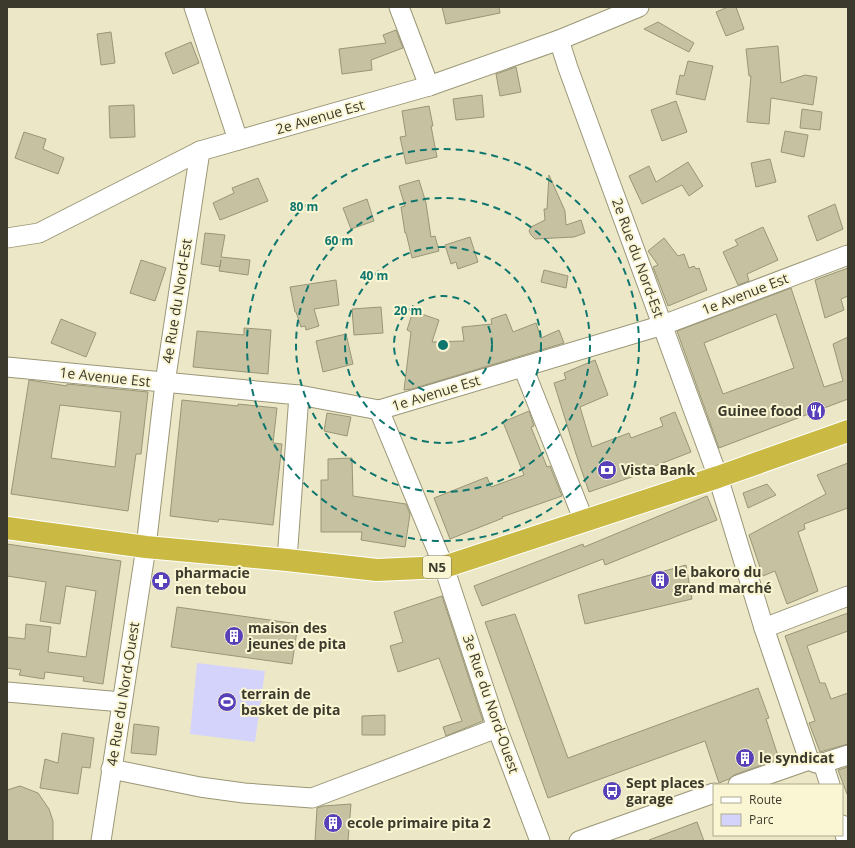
<svg xmlns="http://www.w3.org/2000/svg" width="855" height="848" font-family="'Open Sans',sans-serif">
  <style>
    .green { fill: #d4d3fb }
    .building { fill: #c5c1a1; stroke: #999677; fill-rule: evenodd }
    .lines { fill: none; stroke-linecap: round; stroke-linejoin: round }
    .minor-casing { stroke: #9a9677; stroke-width: 21 }
    .highway-casing { stroke: #fff; stroke-width: 24 }
    .minor { stroke: #fff; stroke-width: 19 }
    .highway { stroke: #cab943; stroke-width: 22 }
    .ring { fill: none; stroke: #0f766e; stroke-width: 2; stroke-dasharray: 7 5 }
    .labels { text-anchor: middle; stroke-width: 4; stroke-linejoin: round; paint-order: stroke }
    .shield { fill: #faf6d4; stroke: #75725f; stroke-width: 1 }
    .shield-label { font-size: 13px; font-weight: bold; fill: #3c3a2d }
    .street-label { font-size: 14px; fill: #3c3a2d; stroke: #faf6d4 }
    .poi-label { font-size: 14px; font-weight: bold; fill: #3c3a2d; stroke: #faf6d4; text-anchor: start }
    .centre { fill: #0f766e; stroke: #faf6d4; stroke-width: 2 }
    .ring-label { font-size: 12px; text-anchor: middle; font-weight: bold; fill: #0f766e; stroke: #faf6d4; stroke-width: 4; stroke-linejoin: round; paint-order: stroke }
  </style>
  <rect width="100%" height="100%" fill="#ece8c7"/>
  <!-- green -->
  <path class="green" d="M 197,663 L 265,671 L 255,742 L 190,734 Z"/>
  <!-- building -->
  <g class="building">
    <path d="M 442,7 L 499,7 L 500,13 L 446,24 Z"/>
    <path d="M 728,7 L 736,7 L 744,29 L 726,36 L 716,12 Z"/>
    <path d="M 658,22 L 694,43 L 689,52 L 644,29 Z"/>
    <path d="M 396,30 L 403,48 L 371,60 L 372,70 L 342,74 L 339,49 L 386,43 L 383,35 Z"/>
    <path d="M 111,32 L 115,63 L 101,65 L 97,34 Z"/>
    <path d="M 191,42 L 199,63 L 173,74 L 165,53 Z"/>
    <path d="M 778,46 L 781,83 L 805,75 L 817,77 L 813,105 L 771,98 L 769,124 L 747,122 L 751,76 L 749,76 L 746,49 Z"/>
    <path d="M 688,61 L 713,66 L 705,100 L 676,94 L 680,75 L 684,76 Z"/>
    <path d="M 516,67 L 521,92 L 500,96 L 496,74 Z"/>
    <path d="M 482,95 L 484,117 L 456,120 L 453,99 Z"/>
    <path d="M 676,101 L 687,132 L 662,141 L 651,110 Z"/>
    <path d="M 134,105 L 135,137 L 110,138 L 109,106 Z"/>
    <path d="M 429,106 L 433,126 L 431,126 L 437,157 L 406,164 L 400,137 L 406,136 L 402,111 Z"/>
    <path d="M 802,109 L 822,112 L 820,130 L 800,128 Z"/>
    <path d="M 785,131 L 808,135 L 804,157 L 781,152 Z"/>
    <path d="M 24,132 L 46,139 L 43,149 L 64,158 L 58,174 L 15,158 Z"/>
    <path d="M 770,159 L 776,182 L 756,187 L 751,163 Z"/>
    <path d="M 688,162 L 703,186 L 689,196 L 682,185 L 642,204 L 629,176 L 649,166 L 656,182 Z"/>
    <path d="M 549,175 L 565,211 L 566,225 L 581,220 L 585,233 L 574,237 L 535,239 L 531,235 L 529,231 L 531,227 L 545,220 L 544,209 L 547,209 Z"/>
    <path d="M 258,178 L 268,201 L 220,220 L 213,203 L 234,193 L 232,188 Z"/>
    <path d="M 419,180 L 426,203 L 431,237 L 435,236 L 439,251 L 412,258 L 406,233 L 405,233 L 401,207 L 405,206 L 399,186 Z"/>
    <path d="M 367,199 L 374,221 L 351,229 L 343,208 Z"/>
    <path d="M 835,204 L 843,229 L 817,241 L 808,216 Z"/>
    <path d="M 763,227 L 778,260 L 747,274 L 749,281 L 738,285 L 723,252 L 738,245 L 735,240 Z"/>
    <path d="M 205,233 L 225,235 L 221,257 L 250,260 L 248,275 L 219,271 L 221,260 L 220,267 L 201,264 Z"/>
    <path d="M 470,237 L 478,262 L 458,269 L 456,262 L 451,264 L 445,245 Z"/>
    <path d="M 664,238 L 678,256 L 684,254 L 689,268 L 694,266 L 696,269 L 699,268 L 707,290 L 668,306 L 653,267 L 658,265 L 648,251 Z"/>
    <path d="M 141,260 L 166,268 L 155,301 L 130,293 Z"/>
    <path d="M 848,268 L 848,296 L 841,299 L 844,310 L 825,318 L 815,280 Z"/>
    <path d="M 544,270 L 568,276 L 566,288 L 541,282 Z"/>
    <path d="M 336,280 L 339,305 L 314,309 L 319,326 L 306,330 L 305,326 L 301,327 L 296,312 L 295,312 L 290,287 Z"/>
    <path d="M 791,288 L 824,387 L 843,381 L 833,344 L 848,337 L 848,399 L 719,448 L 677,331 ZM 776,314 L 794,368 L 723,394 L 704,343 Z"/>
    <path d="M 381,307 L 383,333 L 354,335 L 352,309 Z"/>
    <path d="M 413,311 L 439,320 L 432,342 L 464,341 L 462,327 L 492,324 L 491,319 L 506,314 L 513,332 L 536,323 L 541,338 L 559,330 L 564,343 L 412,389 L 404,390 L 411,332 L 407,330 Z"/>
    <path d="M 61,319 L 96,333 L 86,357 L 51,343 Z"/>
    <path d="M 244,328 L 271,330 L 268,374 L 193,367 L 197,331 L 244,335 Z"/>
    <path d="M 346,334 L 353,364 L 323,372 L 316,341 Z"/>
    <path d="M 595,360 L 608,395 L 580,407 L 592,447 L 629,433 L 631,438 L 663,426 L 660,418 L 675,412 L 691,452 L 642,471 L 643,473 L 589,492 L 576,454 L 554,383 L 566,379 L 564,373 Z"/>
    <path d="M 29,380 L 67,386 L 67,384 L 148,392 L 141,454 L 136,454 L 128,511 L 11,494 ZM 60,405 L 121,412 L 115,467 L 51,458 Z"/>
    <path d="M 182,400 L 238,406 L 238,404 L 277,408 L 273,443 L 282,444 L 273,525 L 219,519 L 218,522 L 170,516 Z"/>
    <path d="M 529,411 L 534,426 L 531,427 L 547,467 L 550,466 L 562,496 L 502,517 L 503,518 L 450,539 L 434,498 L 487,477 L 491,487 L 524,475 L 503,422 Z"/>
    <path d="M 327,413 L 351,417 L 347,436 L 324,431 Z"/>
    <path d="M 352,458 L 353,496 L 406,504 L 410,514 L 405,547 L 361,540 L 362,532 L 321,532 L 321,480 L 328,480 L 328,459 Z"/>
    <path d="M 848,463 L 848,508 L 804,524 L 805,529 L 798,532 L 818,591 L 787,604 L 775,571 L 763,576 L 749,535 L 826,494 L 817,475 Z"/>
    <path d="M 767,484 L 776,495 L 748,508 L 743,493 Z"/>
    <path d="M 707,496 L 717,520 L 605,565 L 603,559 L 482,606 L 474,586 L 583,544 L 584,547 Z"/>
    <path d="M 7,544 L 121,561 L 103,684 L 83,681 L 84,677 L 45,672 L 44,679 L 19,675 L 21,670 L 7,668 L 7,637 L 25,639 L 26,624 L 51,627 L 48,652 L 86,657 L 96,591 L 66,586 L 60,624 L 40,621 L 46,582 L 7,576 Z"/>
    <path d="M 686,565 L 692,599 L 585,624 L 578,595 Z"/>
    <path d="M 442,596 L 483,721 L 446,736 L 443,727 L 462,721 L 439,658 L 398,672 L 390,646 L 403,642 L 394,612 Z"/>
    <path d="M 177,607 L 298,624 L 292,664 L 171,647 Z"/>
    <path d="M 848,613 L 848,631 L 807,646 L 820,683 L 825,683 L 831,699 L 848,693 L 848,744 L 820,752 L 809,723 L 815,721 L 785,636 Z"/>
    <path d="M 515,614 L 568,758 L 758,688 L 769,718 L 766,719 L 779,759 L 734,775 L 729,779 L 719,783 L 705,741 L 548,798 L 485,622 Z"/>
    <path d="M 385,715 L 385,735 L 362,735 L 362,716 Z"/>
    <path d="M 134,724 L 159,727 L 156,755 L 131,753 Z"/>
    <path d="M 62,733 L 94,738 L 90,768 L 82,767 L 78,794 L 40,788 L 45,759 L 58,763 Z"/>
    <path d="M 848,767 L 848,794 L 847,794 L 838,770 Z"/>
    <path d="M 20,786 L 38,793 L 49,809 L 53,821 L 53,841 L 7,841 L 7,790 Z"/>
    <path d="M 351,804 L 348,841 L 315,841 L 317,808 L 323,806 Z"/>
    <path d="M 697,822 L 704,841 L 650,841 L 649,840 Z"/>
  </g>
  <g class="lines">
    <defs>
      <g id="minor">
        <path d="M 194,7 L 238,140"/>
        <path d="M 399,7 L 429,86"/>
        <path d="M 559,40 L 568,68 L 718,477 L 764,628 L 809,760 L 816,763 L 823,763 L 830,785"/>
        <path d="M 7,238 L 39,233 L 200,151 L 429,86 L 559,40 L 639,7"/>
        <path d="M 7,367 L 299,395 L 379,410 L 663,325 L 848,255"/>
        <path d="M 523,367 L 584,521"/>
        <path d="M 379,410 L 444,567 L 497,728 L 540,841"/>
        <path d="M 287,560 L 299,395"/>
        <path d="M 764,628 L 848,596"/>
        <path d="M 7,692 L 122,702"/>
        <path d="M 823,763 L 848,755"/>
        <path d="M 111,769 L 200,787 L 244,793 L 312,798 L 497,728"/>
        <path d="M 738,785 L 809,760"/>
        <path d="M 842,825 L 847,841"/>
        <path d="M 101,841 L 146,547 L 165,383 L 200,151"/>
        <path d="M 579,841 L 714,793"/>
      </g>
      <path id="highway" d="M 7,528 L 146,547 L 287,560 L 377,570 L 444,567 L 718,477 L 848,431"/>
    </defs>
    <!-- minor casing -->
    <use href="#minor" class="minor-casing"/>
    <!-- highway casing -->
    <use href="#highway" class="highway-casing"/>
    <!-- minor -->
    <use href="#minor" class="minor"/>
    <!-- highway -->
    <use href="#highway" class="highway"/>
  </g>
  <!-- distance rings -->
  <g class="ring">
    <circle cx="443" cy="345" r="49"/>
    <circle cx="443" cy="345" r="98"/>
    <circle cx="443" cy="345" r="147"/>
    <circle cx="443" cy="345" r="196"/>
  </g>
  <!-- icons -->
  <defs>
    <symbol id="restaurant-disc" viewBox="-11 -11 22 22"><circle r="9.5" fill="#5740b8" stroke="#faf6d4"/><path d="M-5-6h1v4h1v-4h1v4h1v-4h1v5L-1.5 .5V6h-2V.5L-5-1ZM5-6V6H3V1.5H1.5Q1.5-4 5-6Z" fill="#fff"/></symbol>
    <symbol id="bank-disc" viewBox="-11 -11 22 22"><circle r="9.5" fill="#5740b8" stroke="#faf6d4"/><path d="M-6-4H6V4H-6ZM0-2.3a2.3 2.3 0 1 0 0 4.6a2.3 2.3 0 1 0 0-4.6Z" fill="#fff"/></symbol>
    <symbol id="building-disc" viewBox="-11 -11 22 22"><circle r="9.5" fill="#5740b8" stroke="#faf6d4"/><path d="M-4-6H4V6H1V3H-1V6H-4ZM-2.5-4.3h1.7v1.8h-1.7ZM.8-4.3h1.7v1.8H.8ZM-2.5-1h1.7V.8h-1.7ZM.8-1h1.7V.8H.8Z" fill="#fff"/></symbol>
    <symbol id="pharmacy-disc" viewBox="-11 -11 22 22"><circle r="9.5" fill="#5740b8" stroke="#faf6d4"/><path d="M-2-6h4v4h4v4h-4v4h-4v-4h-4v-4h4Z" fill="#fff"/></symbol>
    <symbol id="stadium-disc" viewBox="-11 -11 22 22"><circle r="9.5" fill="#5740b8" stroke="#faf6d4"/><path d="M0-5a6.5 5 0 1 0 0 10a6.5 5 0 1 0 0-10ZM-3.5-1.8h7v3.6h-7Z" fill="#fff"/></symbol>
    <symbol id="bus-disc" viewBox="-11 -11 22 22"><circle r="9.5" fill="#5740b8" stroke="#faf6d4"/><path d="M-5-6H5V4H4V6H2V4H-2V6H-4V4H-5ZM-3.5-4V0h7V-4ZM-3.5 1.2v1.5H-2V1.2ZM2 1.2v1.5H3.5V1.2Z" fill="#fff"/></symbol>
  </defs>
  <g fill-rule="evenodd">
    <use href="#restaurant-disc" x="805" y="400" width="22" height="22"/>
    <use href="#bank-disc" x="596" y="459" width="22" height="22"/>
    <use href="#building-disc" x="649" y="569" width="22" height="22"/>
    <use href="#pharmacy-disc" x="150" y="570" width="22" height="22"/>
    <use href="#building-disc" x="223" y="625" width="22" height="22"/>
    <use href="#stadium-disc" x="216" y="691" width="22" height="22"/>
    <use href="#building-disc" x="734" y="747" width="22" height="22"/>
    <use href="#bus-disc" x="601" y="780" width="22" height="22"/>
    <use href="#building-disc" x="322" y="812" width="22" height="22"/>
  </g>
  <g class="labels">
    <!-- shield labels -->
    <rect class="shield" x="423" y="556" width="28" height="22" rx="3"/>
    <g class="shield-label">
      <text x="437" y="572">N5</text>
    </g>
    <!-- street labels -->
    <g class="street-label">
      <text transform="translate(320 117) rotate(-16)" y="5">2e Avenue Est</text>
      <text transform="translate(638 258) rotate(70)" y="5">2e Rue du Nord-Est</text>
      <text transform="translate(745 294) rotate(-21)" y="5">1e Avenue Est</text>
      <text transform="translate(177 301) rotate(-81)" y="5">4e Rue du Nord-Est</text>
      <text transform="translate(105 377) rotate(6)" y="5">1e Avenue Est</text>
      <text transform="translate(436 393) rotate(-17)" y="5">1e Avenue Est</text>
      <text transform="translate(123 694) rotate(-81)" y="5">4e Rue du Nord-Ouest</text>
      <text transform="translate(491 704) rotate(71)" y="5">3e Rue du Nord-Ouest</text>
    </g>
    <!-- poi labels -->
    <g class="poi-label">
      <text x="802" y="416" text-anchor="end">Guinee food</text>
      <text x="621" y="475">Vista Bank</text>
      <text x="674" y="577">le bakoro du<tspan x="674" dy="16">grand marché</tspan></text>
      <text x="175" y="578">pharmacie<tspan x="175" dy="16">nen tebou</tspan></text>
      <text x="248" y="633">maison des<tspan x="248" dy="16">jeunes de pita</tspan></text>
      <text x="241" y="699">terrain de<tspan x="241" dy="16">basket de pita</tspan></text>
      <text x="759" y="763">le syndicat</text>
      <text x="626" y="788">Sept places<tspan x="626" dy="16">garage</tspan></text>
      <text x="347" y="828">ecole primaire pita 2</text>
    </g>
  </g>
  <circle cx="443" cy="345" r="6" class="centre"/>
  <g class="ring-label">
    <text x="304" y="211">80 m</text>
    <text x="339" y="245">60 m</text>
    <text x="374" y="280">40 m</text>
    <text x="408" y="315">20 m</text>
  </g>
  <!-- border -->
  <rect width="855" height="848" fill="none" stroke="#3c3a2d" stroke-width="16"/>
  <!-- legend -->
  <rect x="713" y="784" width="130" height="52" fill="#faf6d4" stroke="#aeab91"/>
  <rect x="721" y="797" width="20" height="6" fill="#ffffff" stroke="#aeab91"/>
  <text x="749" y="804" font-size="12" fill="#3c3a2d">Route</text>
  <rect x="721" y="814" width="20" height="12" fill="#d4d3fb" stroke="#aeab91"/>
  <text x="749" y="824" font-size="12" fill="#3c3a2d">Parc</text>
</svg>
